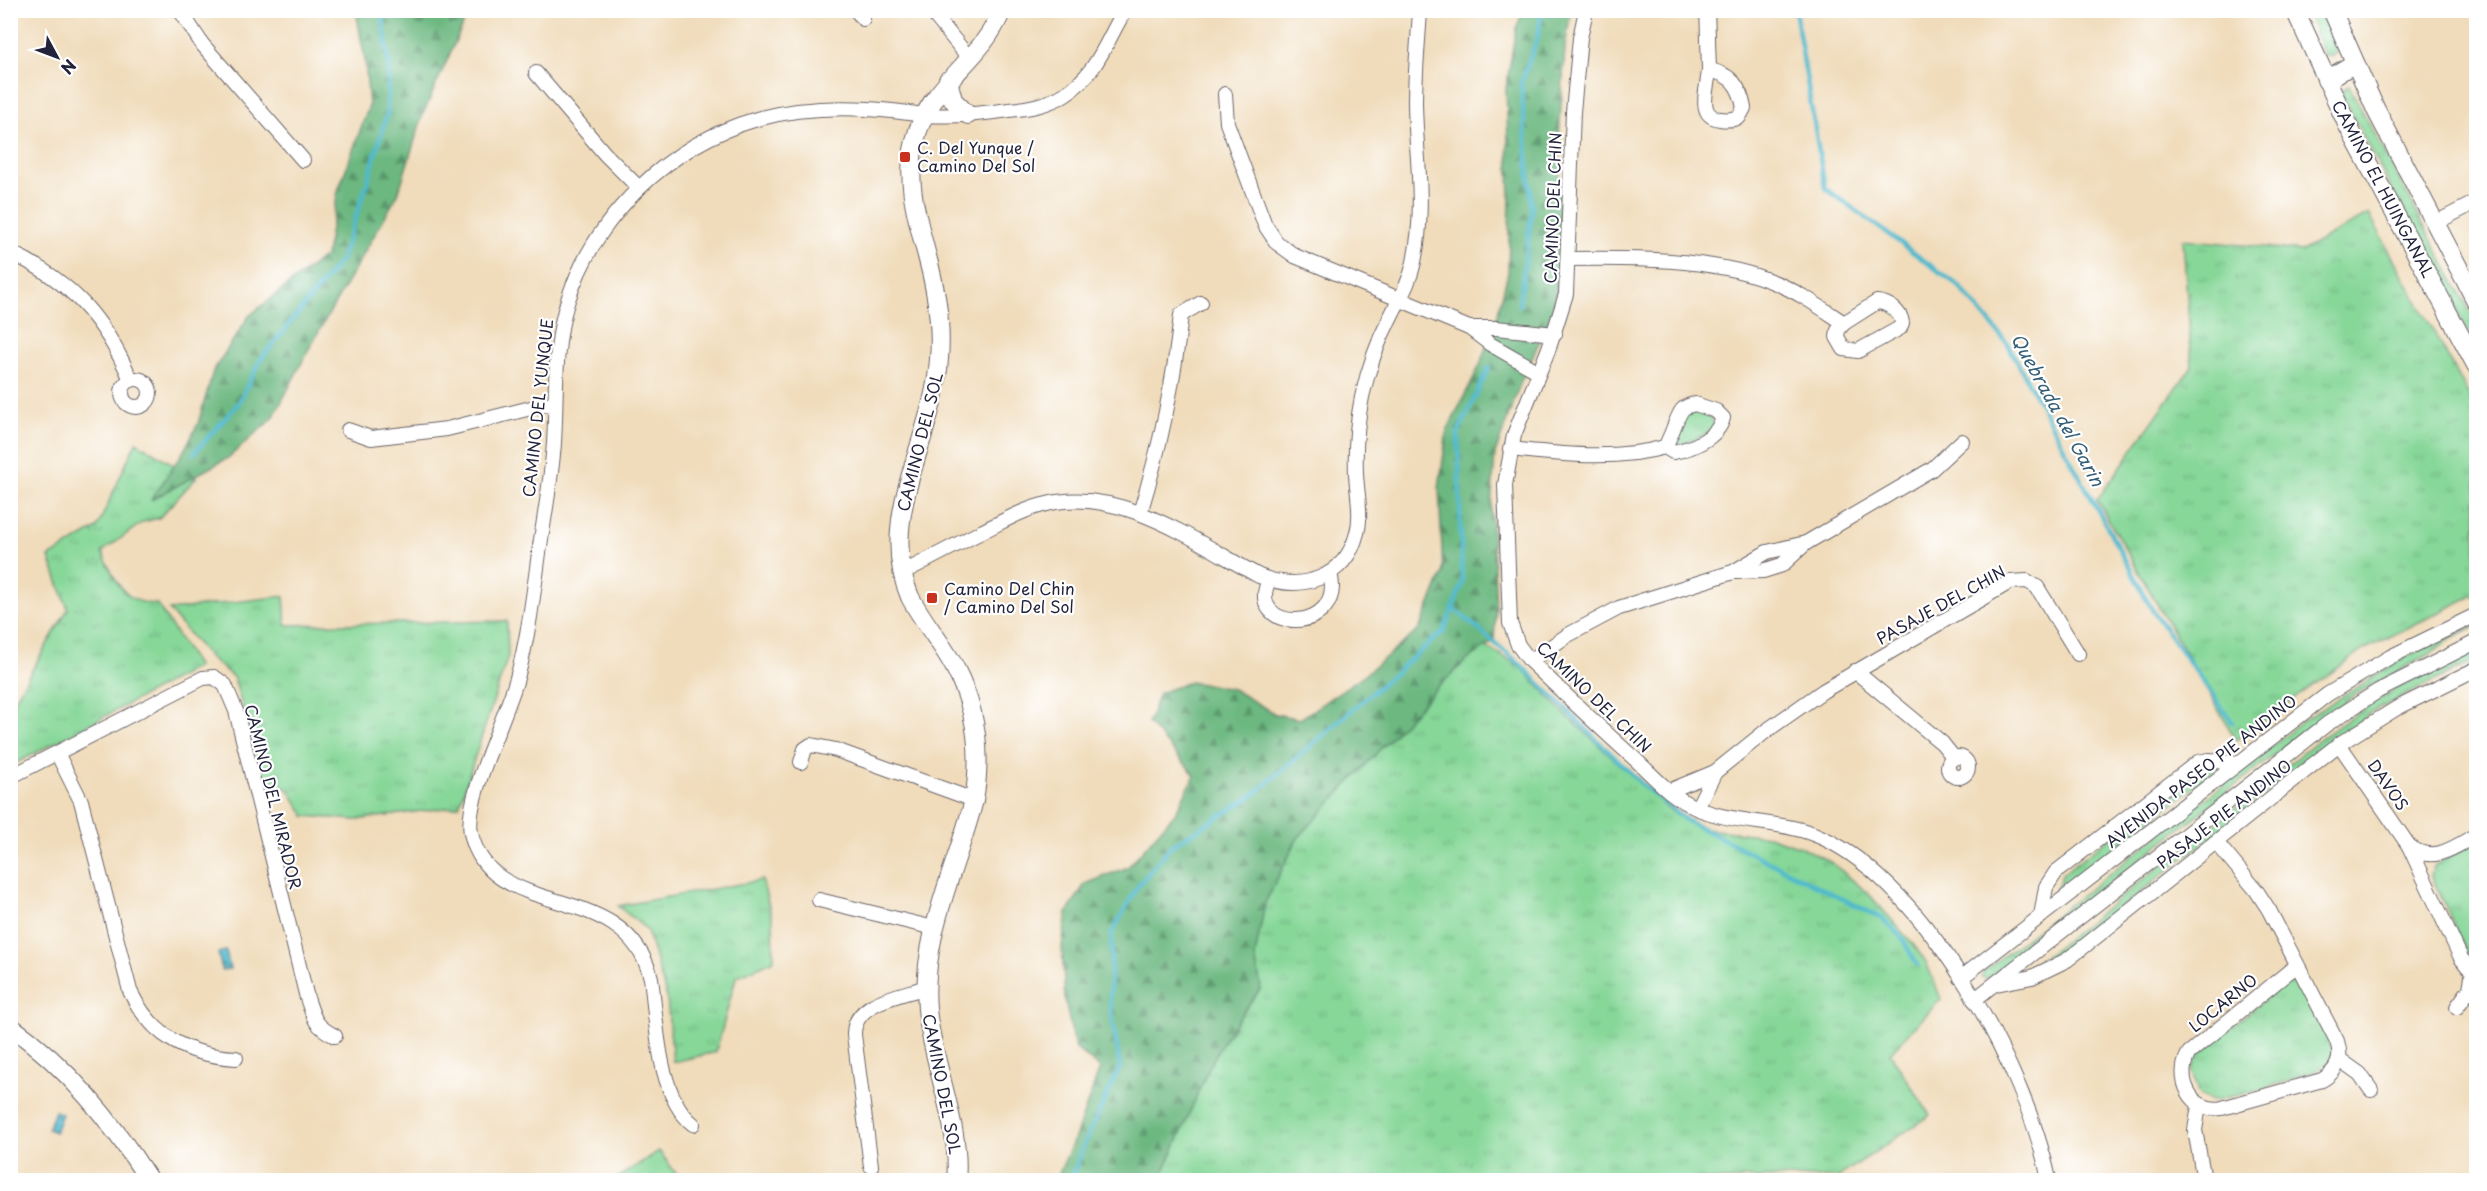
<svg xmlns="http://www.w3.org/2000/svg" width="2487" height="1191" font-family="'Playpen Sans',sans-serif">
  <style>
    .grass { fill: url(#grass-tufts); stroke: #547c6a; stroke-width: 1.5 }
    .forest { fill: url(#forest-firs); stroke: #476d5e; stroke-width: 1.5 }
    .water { fill: url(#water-waves); stroke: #386e84; stroke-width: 1.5 }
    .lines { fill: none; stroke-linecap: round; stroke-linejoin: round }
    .stream { stroke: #4fb9cd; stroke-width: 4.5 }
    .minor-casing { stroke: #6a6367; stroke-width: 16 }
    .tertiary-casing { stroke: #6a6367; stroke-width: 20 }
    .minor { stroke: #fff; stroke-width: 14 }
    .tertiary { stroke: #fff; stroke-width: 18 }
    .poi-dot { fill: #c8321e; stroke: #fff; stroke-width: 2 }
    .labels { text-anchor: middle; stroke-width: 4.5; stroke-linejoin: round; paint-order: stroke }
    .poi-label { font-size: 16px; fill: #22223b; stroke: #fff; text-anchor: start }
    .street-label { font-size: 16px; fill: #22223b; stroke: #fff }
    .water-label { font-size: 18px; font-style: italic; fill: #345e75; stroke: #fff }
  </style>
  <defs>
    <pattern id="grass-tufts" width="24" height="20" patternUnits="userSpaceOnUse" patternTransform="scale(1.5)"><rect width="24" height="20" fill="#86d798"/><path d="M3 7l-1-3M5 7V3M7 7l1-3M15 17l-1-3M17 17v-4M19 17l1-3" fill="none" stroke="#73b884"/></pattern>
    <pattern id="forest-firs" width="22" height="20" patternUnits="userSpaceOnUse" patternTransform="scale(1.5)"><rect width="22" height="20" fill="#6cb880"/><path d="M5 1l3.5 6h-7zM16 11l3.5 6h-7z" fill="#58956a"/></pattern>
    <pattern id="water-waves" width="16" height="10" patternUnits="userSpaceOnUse" patternTransform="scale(1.5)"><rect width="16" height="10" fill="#4fb9cd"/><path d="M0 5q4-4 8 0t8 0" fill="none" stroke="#4196a8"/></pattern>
  </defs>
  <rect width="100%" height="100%" fill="#fff"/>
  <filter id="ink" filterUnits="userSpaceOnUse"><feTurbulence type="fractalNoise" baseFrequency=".0167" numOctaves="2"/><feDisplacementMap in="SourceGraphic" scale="12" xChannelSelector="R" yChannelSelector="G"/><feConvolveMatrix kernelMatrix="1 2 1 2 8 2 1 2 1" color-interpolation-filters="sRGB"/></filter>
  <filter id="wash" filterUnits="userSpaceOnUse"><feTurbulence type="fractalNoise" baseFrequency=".008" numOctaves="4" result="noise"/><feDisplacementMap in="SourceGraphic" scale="24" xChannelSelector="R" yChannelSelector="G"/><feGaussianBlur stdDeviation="1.35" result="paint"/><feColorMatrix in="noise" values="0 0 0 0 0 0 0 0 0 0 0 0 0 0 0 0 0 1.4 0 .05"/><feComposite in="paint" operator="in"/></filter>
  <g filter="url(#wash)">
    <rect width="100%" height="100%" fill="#f0dbba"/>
    <!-- grass -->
    <g class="grass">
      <path d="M 2307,11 L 2319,11 L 2338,51 L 2331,57 L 2324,55 Z"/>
      <path d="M 2349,86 L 2476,323 L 2476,347 L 2342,96 L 2343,89 Z"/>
      <path d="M 2369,214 L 2476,408 L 2476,594 L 2363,650 L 2236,740 L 2097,500 L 2192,366 L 2183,239 L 2302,251 Z"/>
      <path d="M 1693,409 C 1704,413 1713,413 1714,426 L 1706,434 L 1674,448 L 1672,444 L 1684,415 Z"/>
      <path d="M 136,442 L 196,478 L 159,518 L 143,522 L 102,552 C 116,580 122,604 157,604 L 198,667 L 11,766 L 11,706 L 68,609 L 49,557 L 97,528 Z"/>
      <path d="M 284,596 L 286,625 L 507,621 L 508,656 L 459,806 L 356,820 L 305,816 L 289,790 L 262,774 L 234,678 L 207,655 L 169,610 Z"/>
      <path d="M 2476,624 L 2476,626 L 2451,638 L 2430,654 L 2358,693 L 2327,714 L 1987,979 L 1982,977 L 1983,972 L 2249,765 L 2302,721 L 2406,657 Z"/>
      <path d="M 1477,641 L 1521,667 L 1560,709 L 1669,810 L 1706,829 L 1768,836 L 1804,848 L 1832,863 L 1867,892 L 1912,943 L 1926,962 L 1941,999 L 1890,1053 L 1930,1115 L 1838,1177 L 1743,1178 L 1739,1180 L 1080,1180 L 1130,957 Z"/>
      <path d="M 2476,651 L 2476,660 L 2378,709 L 2327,744 L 2230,822 L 2060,955 L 2029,969 L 2246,799 L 2323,736 L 2393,690 Z"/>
      <path d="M 2203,766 L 2221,766 L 2054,896 L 2062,874 Z"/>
      <path d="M 2476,842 L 2476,963 L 2468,955 L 2431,875 L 2435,865 Z"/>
      <path d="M 762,880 L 773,921 L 774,960 L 736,977 L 716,1052 L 673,1062 L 667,998 L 647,930 L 618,906 Z"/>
      <path d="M 2292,981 L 2300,983 L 2329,1039 L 2333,1052 L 2330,1061 L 2318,1070 L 2260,1090 L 2220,1099 L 2211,1100 L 2199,1095 L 2191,1069 L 2198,1055 L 2281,986 Z"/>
      <path d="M 659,1151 L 681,1180 L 614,1180 Z"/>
    </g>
    <!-- forest -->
    <g class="forest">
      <path d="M 356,11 L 469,11 L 423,114 L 398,194 L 311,345 L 273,418 L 228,458 L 151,500 L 182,454 L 198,424 L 213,371 L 249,316 L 326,255 L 338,191 L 369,106 L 365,60 Z"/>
      <path d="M 1524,11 L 1571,11 L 1565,47 L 1559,138 L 1561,246 L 1553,313 L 1521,381 L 1495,454 L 1491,508 L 1496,606 L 1494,641 L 1466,661 L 1436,689 L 1298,838 L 1265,903 L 1255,956 L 1261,988 C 1243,1013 1223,1038 1210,1066 C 1192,1104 1179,1143 1159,1180 L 1056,1180 L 1076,1135 L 1100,1068 L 1075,1048 L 1065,1001 L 1062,946 L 1067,913 L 1085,884 L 1128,867 L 1175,813 L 1195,775 L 1148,723 L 1159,693 L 1190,682 L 1233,689 L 1275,714 L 1300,719 L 1364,675 L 1419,630 L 1443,573 L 1439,488 L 1447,431 L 1480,365 L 1497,316 L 1508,273 L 1510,197 L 1506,88 L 1516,28 Z"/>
    </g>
    <!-- water -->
    <g class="water">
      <path d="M 226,951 L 230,969 L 222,970 L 218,953 Z"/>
      <path d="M 55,1111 L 62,1114 L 55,1132 L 48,1129 Z"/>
    </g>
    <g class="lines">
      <!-- stream -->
      <g class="stream">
        <path d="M 1795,10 L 1825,188 L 1959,286 L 2007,343 L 2154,613 L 2232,722"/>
        <path d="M 1519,305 L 1532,210 L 1521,84 L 1538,36 L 1542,10"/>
        <path d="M 194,453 L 238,404 L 261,359 L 341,260 L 367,184 L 387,114 L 389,66 L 382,10"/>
        <path d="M 1453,608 L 1519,663 L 1644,786 L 1687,821 L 1883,919 L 1902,938 L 1917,965"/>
        <path d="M 1071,1180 L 1084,1145 L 1120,1067 L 1110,1003 L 1112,933 L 1138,886 L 1171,846 L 1251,797 L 1444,631 L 1462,584 L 1458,433 L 1489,367"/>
      </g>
    </g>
  </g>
  <g filter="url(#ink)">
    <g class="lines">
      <defs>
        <g id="minor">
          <path d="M 180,10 L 202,44 L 303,160"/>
          <path d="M 856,10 L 863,19"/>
          <path d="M 930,10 L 970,59"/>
          <path d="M 1586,10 L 1580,38 L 1573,112 L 1566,294 L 1549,348 L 1514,435 L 1505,485 L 1510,623 L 1518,645 L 1530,661 C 1565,694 1600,728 1636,760 C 1652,775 1668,793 1688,804 C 1729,826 1781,818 1823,838 C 1928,887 2027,1071 2049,1180"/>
          <path d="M 1707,10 C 1708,29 1708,48 1709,67 C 1710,83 1694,116 1720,119 C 1727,120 1733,120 1739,117 L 1744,108 C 1740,86 1731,74 1709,70"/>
          <path d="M 536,73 L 605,154 L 639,188"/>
          <path d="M 1225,94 L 1227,123 L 1265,225 L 1277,243 L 1295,256 L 1469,328 L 1490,344 L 1539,372"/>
          <path d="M 2435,223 L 2476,202"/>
          <path d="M 10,252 C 72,282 104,318 131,380"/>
          <path d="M 1569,259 C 1630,258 1711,258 1768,280 C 1796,290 1820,307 1844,323"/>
          <path d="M 1877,302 C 1889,303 1901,312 1902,323 L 1900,328 L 1858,351 L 1844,349 L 1837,337 L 1838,330 L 1844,323 Z"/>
          <path d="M 1469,328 L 1496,328 L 1555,334"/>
          <circle cx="136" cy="393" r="14"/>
          <path d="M 1695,404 L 1716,411 L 1723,418 C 1718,438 1691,449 1673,452 L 1665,447 C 1671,437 1677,416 1682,410 C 1685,406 1691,405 1695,404 Z"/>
          <path d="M 348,430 L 371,438 L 447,429 L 555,402"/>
          <path d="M 1510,449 C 1561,454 1615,461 1665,447"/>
          <path d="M 1140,513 C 1160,448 1174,383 1181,315 L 1201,303"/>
          <path d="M 1736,572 L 1763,571 L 1782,565 L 1806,543 L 1932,469 L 1962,441"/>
          <path d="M 902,573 C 929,559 956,545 983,531 C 1004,521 1024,509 1047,504 C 1121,486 1196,542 1259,576 C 1300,592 1345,580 1357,533 C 1362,515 1357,493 1356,474 C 1355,449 1357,422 1362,397 C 1368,370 1378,341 1391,316 C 1400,298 1410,282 1414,262 C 1426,204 1416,160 1415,103 C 1415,73 1418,42 1420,12"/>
          <path d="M 1269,580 C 1244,634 1347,635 1330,573"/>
          <path d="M 1530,661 L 1568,635 L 1619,608 L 1733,572 L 1767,552 L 1806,543"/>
          <path d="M 1855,671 L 1942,743 L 1954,758"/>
          <path d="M 2339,744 L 2409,846 L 2461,958 L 2468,967 L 2476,971"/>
          <path d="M 57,753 L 81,801 L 130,991 C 152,1037 187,1055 236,1058"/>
          <circle cx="1958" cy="767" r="10"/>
          <path d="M 801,762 L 805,749 L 811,745 L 836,750 L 974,800"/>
          <path d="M 10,777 L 203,678 L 214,677 L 225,685 L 236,711 L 307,998 C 314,1019 315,1026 335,1036"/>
          <path d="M 1669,791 L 1715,772 L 1766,731 L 1823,691 L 2010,582 L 2027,581 L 2037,587 L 2078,654"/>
          <path d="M 1697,808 L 1715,772"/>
          <path d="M 2216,842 L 2256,890 L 2269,910 L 2337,1041 C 2343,1059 2337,1071 2322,1080 L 2222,1108 C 2191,1114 2174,1077 2189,1053 L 2297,965"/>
          <path d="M 2409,846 C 2432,865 2455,847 2476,835"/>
          <path d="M 819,900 L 934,928"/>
          <path d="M 2041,916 L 2046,887 L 2056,872 L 2198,762 L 2209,760 L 2237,764"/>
          <path d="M 1961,978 L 2328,694 L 2390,657 L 2476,615"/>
          <path d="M 1996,984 L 2032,977 L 2067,960 L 2339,744 L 2397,708 L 2476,669"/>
          <path d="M 1974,1000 L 2327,724 L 2378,691 L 2476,642"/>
          <path d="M 2457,1007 L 2470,989 L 2473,970"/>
          <path d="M 2339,1059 L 2360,1074 L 2371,1090"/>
          <path d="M 2199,1106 L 2195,1130 L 2204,1180"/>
          <path d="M 693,1124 C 657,1095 657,1022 651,978 C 625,876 490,924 471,833 C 464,799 507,716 517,678 C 527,642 532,605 537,568 C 542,527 551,485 554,443 C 557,396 553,349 567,303 C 594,216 670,144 757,119 C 793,109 831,107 868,109 C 888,110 907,113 927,115 C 955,117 982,114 1009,110 C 1029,108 1048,105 1065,94 C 1098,73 1106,41 1125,10"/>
          <path d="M 871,1166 L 854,1035 C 853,1001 901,996 926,987"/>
        </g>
        <g id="tertiary">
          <path d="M 2295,10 L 2348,126 L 2476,365"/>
          <path d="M 2332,10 L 2376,110 L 2476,301"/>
          <path d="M 948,80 L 953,100 L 968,115"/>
          <path d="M 2326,80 L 2355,63"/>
          <path d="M 10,1026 C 69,1068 111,1121 149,1180"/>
          <path d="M 956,1180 C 962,1129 932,1063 927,1009 C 921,935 956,870 974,800 C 982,754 977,710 955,668 C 942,643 923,622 910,597 C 876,518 934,439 939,359 C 942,325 936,289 927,256 C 917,217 905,181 915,141 C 928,84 982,62 1002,10"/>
        </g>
      </defs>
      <!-- minor casing -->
      <use href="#minor" class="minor-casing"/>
      <!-- tertiary casing -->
      <use href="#tertiary" class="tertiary-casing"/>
      <!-- minor -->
      <use href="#minor" class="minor"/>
      <!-- tertiary -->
      <use href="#tertiary" class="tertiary"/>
    </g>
  </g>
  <!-- markers -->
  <g class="poi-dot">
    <rect x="899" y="151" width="12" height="12" rx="3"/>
    <rect x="926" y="592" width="12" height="12" rx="3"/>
  </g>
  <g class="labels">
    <!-- poi labels -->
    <g class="poi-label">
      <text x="917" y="154">C. Del Yunque /<tspan x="917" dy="18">Camino Del Sol</tspan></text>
      <text x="944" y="595">Camino Del Chin<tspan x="944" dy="18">/ Camino Del Sol</tspan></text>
    </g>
    <!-- street labels -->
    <g class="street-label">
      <text transform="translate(2383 189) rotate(62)" y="6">CAMINO EL HUINGANAL</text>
      <text transform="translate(1553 208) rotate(-88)" y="6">CAMINO DEL CHIN</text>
      <text transform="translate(538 408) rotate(-84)" y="6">CAMINO DEL YUNQUE</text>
      <text transform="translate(920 442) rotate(-76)" y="6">CAMINO DEL SOL</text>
      <text transform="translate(1941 605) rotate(-29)" y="6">PASAJE DEL CHIN</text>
      <text transform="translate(1594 697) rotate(44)" y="6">CAMINO DEL CHIN</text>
      <text transform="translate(2201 771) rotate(-38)" y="6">AVENIDA PASEO PIE ANDINO</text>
      <text transform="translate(2388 785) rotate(55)" y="6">DAVOS</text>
      <text transform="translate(273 797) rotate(76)" y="6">CAMINO DEL MIRADOR</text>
      <text transform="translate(2224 814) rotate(-38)" y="6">PASAJE PIE ANDINO</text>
      <text transform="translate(2223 1003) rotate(-39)" y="6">LOCARNO</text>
      <text transform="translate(942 1084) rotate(79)" y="6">CAMINO DEL SOL</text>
    </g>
    <!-- water labels -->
    <g class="water-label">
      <text transform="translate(2057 410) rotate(61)" y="6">Quebrada del Garin</text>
    </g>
  </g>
  <!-- margin -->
  <rect width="2487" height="1191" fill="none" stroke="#fff" stroke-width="36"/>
  <!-- north arrow -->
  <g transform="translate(57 57) rotate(131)" stroke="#ffffff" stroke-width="4.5" paint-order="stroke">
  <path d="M0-4.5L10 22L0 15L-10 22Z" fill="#22223b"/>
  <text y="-9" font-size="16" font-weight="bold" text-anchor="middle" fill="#22223b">N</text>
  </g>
</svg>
